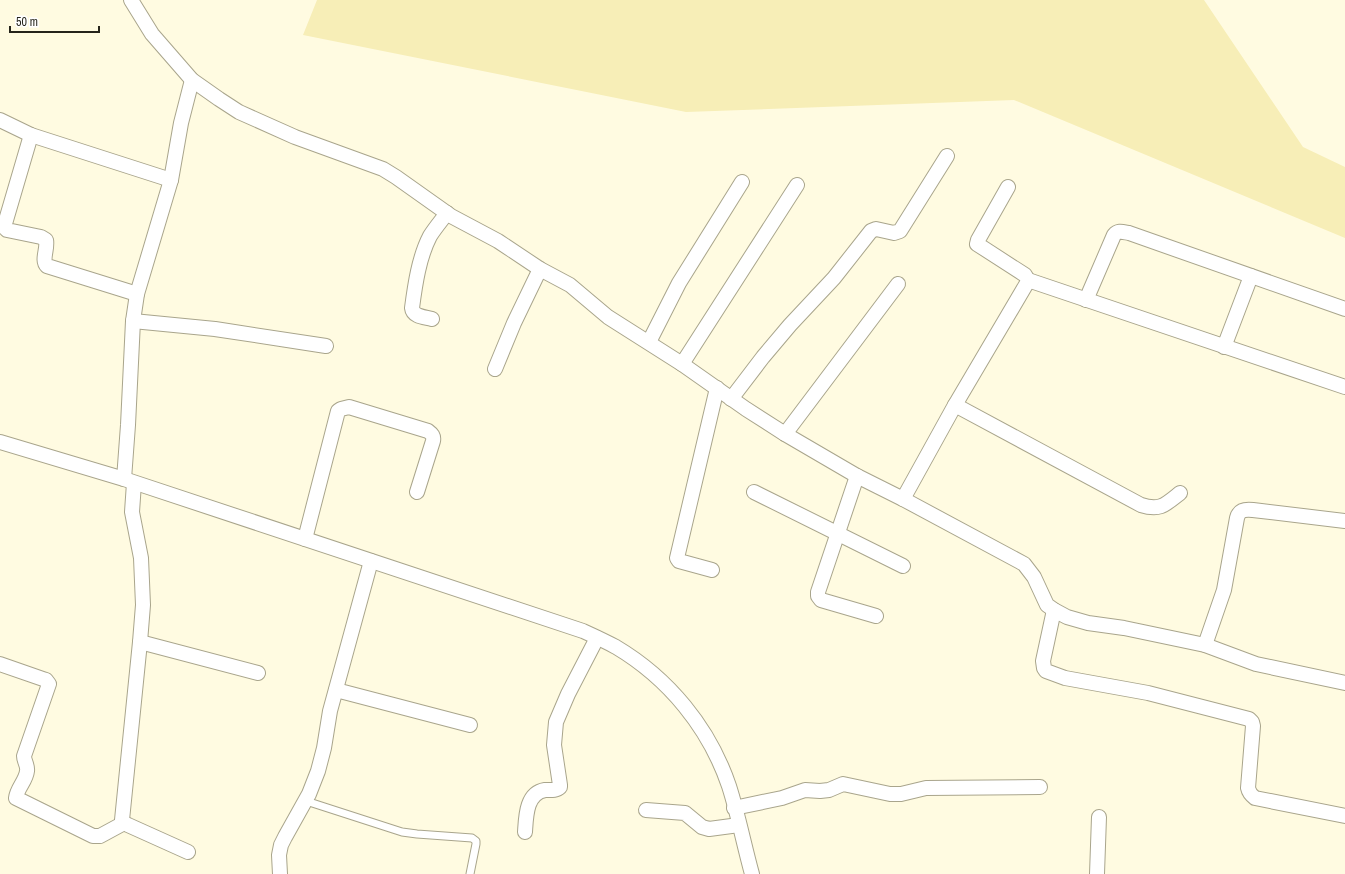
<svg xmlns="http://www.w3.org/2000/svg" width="1345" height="874" font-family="'Archivo Narrow',sans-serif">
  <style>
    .green { fill: #f7eeb7 }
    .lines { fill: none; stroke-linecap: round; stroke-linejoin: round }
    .lane-casing { stroke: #a9a58c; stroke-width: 9 }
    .street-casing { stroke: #a9a58c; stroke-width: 16 }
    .lane { stroke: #fff; stroke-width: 7 }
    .street { stroke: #fff; stroke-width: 14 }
  </style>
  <rect width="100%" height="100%" fill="#fffbe1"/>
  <!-- green -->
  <path class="green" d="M 317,0 L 1204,0 L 1303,147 L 1345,167 L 1345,238 L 1014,100 L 686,112 L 303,35 Z"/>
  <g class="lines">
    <defs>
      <path id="lane" d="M 306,801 L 402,832 L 417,834 L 472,838 L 476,841 L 476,844 L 470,874"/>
      <g id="street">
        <path d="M 131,0 L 152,34 L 192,80 L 219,99 L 239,112 L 295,137 L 383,169 L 396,177 L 451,216 L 498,241 L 540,269 L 570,285 L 608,317 L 682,364 L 746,409 L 785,434 L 857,476 L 903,499 L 1024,564 L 1034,577 L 1047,605 L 1054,610 L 1067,617 L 1088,623 L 1124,628 L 1205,645 L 1256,664 L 1345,683"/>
        <path d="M 0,120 L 31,135 L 171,180"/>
        <path d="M 31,135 L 4,227 L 7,230 L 41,237 L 46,240 C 48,249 41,260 47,266 L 137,294"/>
        <path d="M 1028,280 L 1345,387"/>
        <path d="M 1086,300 L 1114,235 C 1118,230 1123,232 1129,233 L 1345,309"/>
        <path d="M 432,319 C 425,317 413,317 412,308 C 415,285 419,257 430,236 C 435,228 441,221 447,213"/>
        <path d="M 133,321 L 215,329 L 326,346"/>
        <path d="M 649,342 L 679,283 L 742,182"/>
        <path d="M 1224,347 L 1251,276"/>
        <path d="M 682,364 L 797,185"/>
        <path d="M 495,369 L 514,323 L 540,269"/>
        <path d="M 731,399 L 763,357 L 790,325 L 834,278 L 871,231 L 876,229 L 894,233 L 900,231 L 947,156"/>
        <path d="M 955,405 L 1141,505 C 1160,511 1165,505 1180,493"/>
        <path d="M 785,434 L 898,284"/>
        <path d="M 0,442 L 124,479 L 583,631 C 594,636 605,641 616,647 C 668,678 709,727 729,786 C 738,814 744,845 752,874"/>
        <path d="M 857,476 L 818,592 L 818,596 L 821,600 L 876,616"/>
        <path d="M 124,479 L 128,425 L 133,321 L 137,294 L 171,180 L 181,123 L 192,80"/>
        <path d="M 134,483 L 132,512 L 141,558 L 143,605 L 140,642 L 122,820 L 124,823 L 128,825 L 188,852"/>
        <path d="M 754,492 L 903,566"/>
        <path d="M 903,499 L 955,405 L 1027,283 L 1028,280 L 1025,275 L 977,244 L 978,240 L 1008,187"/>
        <path d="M 305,539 L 338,411 L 341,409 L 349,407 L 428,431 C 432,434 434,436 433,441 L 417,492"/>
        <path d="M 712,570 L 679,561 L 677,558 L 717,388"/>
        <path d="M 1054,610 L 1043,661 L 1044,668 L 1046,671 L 1065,678 L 1148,693 L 1249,719 L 1252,722 L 1253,726 L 1248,788 C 1249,793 1251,795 1255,798 L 1345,816"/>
        <path d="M 140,642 L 258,673"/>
        <path d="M 1205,645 L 1224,590 L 1237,518 C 1239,510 1245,509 1253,510 L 1345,521"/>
        <path d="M 0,664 L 43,679 L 46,680 L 49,684 L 24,756 C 24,761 28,766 27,771 C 26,781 17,788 16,798 L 93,836 L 100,836 L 124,823"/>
        <path d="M 336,690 L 470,725"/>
        <path d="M 734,808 L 782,798 L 805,790 L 820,791 L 829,790 L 843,784 L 890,794 L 901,794 L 926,788 L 1040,787"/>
        <path d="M 646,810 L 685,813 L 702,827 L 709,829 L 739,825"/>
        <path d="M 525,832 C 526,817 526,793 545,790 C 550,790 556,791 560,787 L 560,785 L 554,745 L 556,722 L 568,694 L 597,638"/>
        <path d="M 280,874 L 279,855 L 281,845 L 285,837 L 309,794 L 318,771 L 324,748 L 330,711 L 371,561"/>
        <path d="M 1097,874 L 1099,817"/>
      </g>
    </defs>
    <!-- lane casing -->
    <use href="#lane" class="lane-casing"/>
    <!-- street casing -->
    <use href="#street" class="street-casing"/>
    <!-- lane -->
    <use href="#lane" class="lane"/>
    <!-- street -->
    <use href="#street" class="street"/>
  </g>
  <!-- scale -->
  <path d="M10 26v6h89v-6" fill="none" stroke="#25241a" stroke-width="2"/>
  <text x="16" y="26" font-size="12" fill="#25241a" stroke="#ffffff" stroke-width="3" paint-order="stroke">50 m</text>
</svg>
